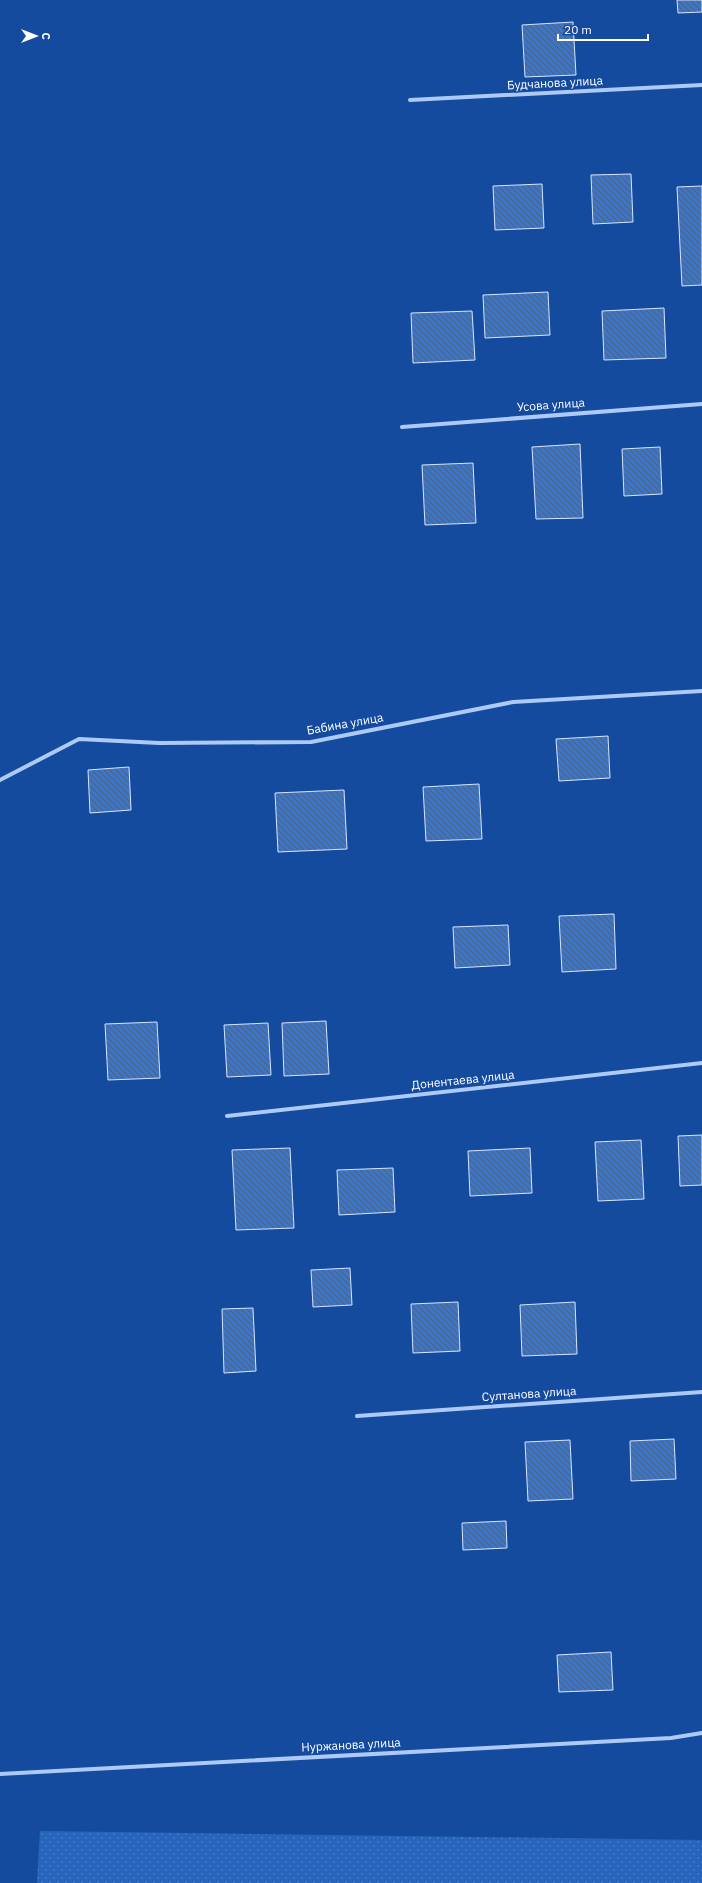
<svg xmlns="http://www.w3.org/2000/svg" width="702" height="1883" font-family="'IBM Plex Sans',sans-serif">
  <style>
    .grass { fill: url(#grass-dots) }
    .building { fill: url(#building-back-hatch); stroke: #d5e6fd }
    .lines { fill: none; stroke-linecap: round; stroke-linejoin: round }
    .minor { stroke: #adcaf4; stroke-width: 4 }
    .labels { text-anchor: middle; stroke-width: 3; stroke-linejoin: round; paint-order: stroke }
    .street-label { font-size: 12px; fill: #fff; stroke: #144b9f }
  </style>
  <defs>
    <pattern id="grass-dots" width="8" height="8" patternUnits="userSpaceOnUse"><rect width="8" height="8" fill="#2765bd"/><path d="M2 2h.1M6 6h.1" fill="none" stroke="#477cc7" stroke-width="1.8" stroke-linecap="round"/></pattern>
    <pattern id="building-back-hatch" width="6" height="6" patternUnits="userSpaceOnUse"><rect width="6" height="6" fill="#3d75c6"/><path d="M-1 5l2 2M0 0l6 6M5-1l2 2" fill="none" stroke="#446089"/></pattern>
  </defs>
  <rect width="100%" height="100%" fill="#144b9f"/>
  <!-- grass -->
  <path class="grass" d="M 40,1831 L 702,1840 L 702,1883 L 37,1883 Z"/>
  <!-- building -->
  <g class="building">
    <path d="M 677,0 L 702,0 L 702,12 L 678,13 Z"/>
    <path d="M 573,22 L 576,75 L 525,77 L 522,25 Z"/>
    <path d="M 631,174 L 633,222 L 593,224 L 591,175 Z"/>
    <path d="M 542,184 L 544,228 L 495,230 L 493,186 Z"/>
    <path d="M 702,186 L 702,285 L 682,286 L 677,187 Z"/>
    <path d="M 548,292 L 550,335 L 485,338 L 483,295 Z"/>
    <path d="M 664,308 L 666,358 L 604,360 L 602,311 Z"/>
    <path d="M 472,311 L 475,360 L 413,363 L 411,313 Z"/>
    <path d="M 580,444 L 583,518 L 536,519 L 532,447 Z"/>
    <path d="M 660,447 L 662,494 L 624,496 L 622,449 Z"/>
    <path d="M 473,463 L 476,523 L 425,525 L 422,465 Z"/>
    <path d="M 608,736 L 610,778 L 559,781 L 556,739 Z"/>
    <path d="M 129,767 L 131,810 L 90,813 L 88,770 Z"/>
    <path d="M 479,784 L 482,839 L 426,841 L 423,787 Z"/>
    <path d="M 344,790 L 347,849 L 278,852 L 275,793 Z"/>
    <path d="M 614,914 L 616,969 L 562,972 L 559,916 Z"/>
    <path d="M 508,925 L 510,965 L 455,968 L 453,927 Z"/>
    <path d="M 326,1021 L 329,1074 L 284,1076 L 282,1023 Z"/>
    <path d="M 157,1022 L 160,1078 L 108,1080 L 105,1024 Z"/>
    <path d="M 268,1023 L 271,1075 L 227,1077 L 224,1025 Z"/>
    <path d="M 702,1135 L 702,1185 L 680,1186 L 678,1136 Z"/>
    <path d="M 641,1140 L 644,1199 L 598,1201 L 595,1142 Z"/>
    <path d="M 290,1148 L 294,1228 L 236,1230 L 232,1150 Z"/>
    <path d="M 530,1148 L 532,1193 L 470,1196 L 468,1151 Z"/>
    <path d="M 393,1168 L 395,1212 L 339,1215 L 337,1170 Z"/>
    <path d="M 350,1268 L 352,1305 L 313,1307 L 311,1270 Z"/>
    <path d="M 458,1302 L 460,1351 L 413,1353 L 411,1304 Z"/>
    <path d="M 575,1302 L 577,1354 L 522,1356 L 520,1305 Z"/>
    <path d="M 253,1308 L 256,1371 L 224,1373 L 222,1309 Z"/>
    <path d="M 674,1439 L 676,1479 L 631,1481 L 630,1441 Z"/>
    <path d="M 570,1440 L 573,1499 L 528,1501 L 525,1442 Z"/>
    <path d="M 506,1521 L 507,1548 L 463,1550 L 462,1523 Z"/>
    <path d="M 611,1652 L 613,1690 L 559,1692 L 557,1655 Z"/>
  </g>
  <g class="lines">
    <!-- minor -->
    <g class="minor">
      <path d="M 410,100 L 702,85"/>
      <path d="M 402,427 L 702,404"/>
      <path d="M 0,780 L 79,739 L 159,743 L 311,742 L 513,702 L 702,691"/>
      <path d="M 227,1116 L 702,1063"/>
      <path d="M 357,1416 L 702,1392"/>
      <path d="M 0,1774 L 671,1738 L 702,1733"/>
    </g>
  </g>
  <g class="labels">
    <!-- street labels -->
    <g class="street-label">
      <text transform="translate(555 83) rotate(-3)" y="4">Будчанова улица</text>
      <text transform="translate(551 405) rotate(-4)" y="4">Усова улица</text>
      <text transform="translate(345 724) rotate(-10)" y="4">Бабина улица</text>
      <text transform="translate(463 1080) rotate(-6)" y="4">Донентаева улица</text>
      <text transform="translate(529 1394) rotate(-4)" y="4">Султанова улица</text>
      <text transform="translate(351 1745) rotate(-3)" y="4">Нуржанова улица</text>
    </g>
  </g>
  <!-- north arrow -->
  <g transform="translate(36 36) rotate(90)" stroke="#144b9f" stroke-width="3" paint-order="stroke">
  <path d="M0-3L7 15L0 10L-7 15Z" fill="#ffffff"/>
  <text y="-6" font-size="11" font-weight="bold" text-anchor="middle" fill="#ffffff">С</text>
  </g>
  <!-- scale -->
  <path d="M558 34v6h90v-6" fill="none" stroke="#ffffff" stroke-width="2"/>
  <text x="564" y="34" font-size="12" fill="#ffffff" stroke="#144b9f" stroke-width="3" paint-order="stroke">20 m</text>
</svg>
